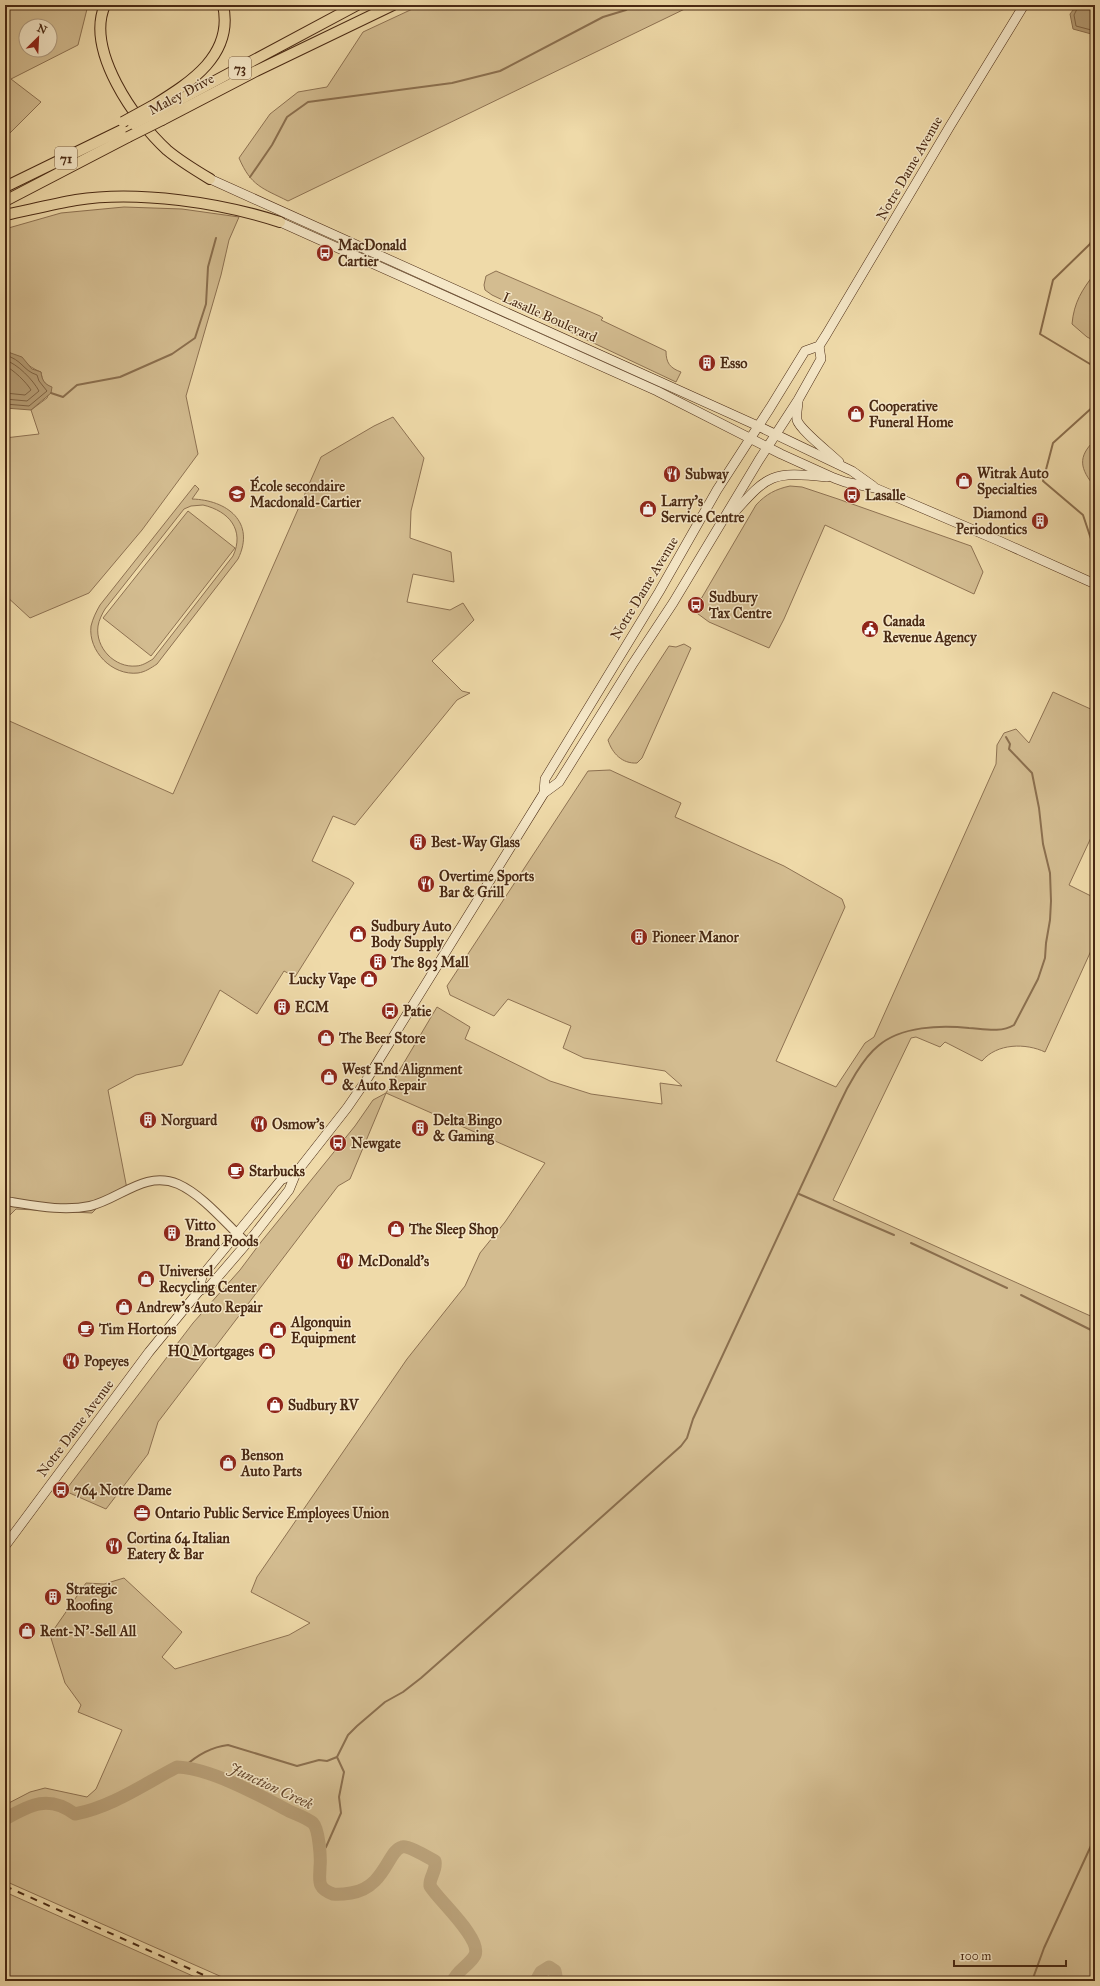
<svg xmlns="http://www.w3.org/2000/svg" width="1100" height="1986" font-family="'IM FELL Great Primer',serif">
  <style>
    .green { fill: #d3bc90; stroke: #8e7252; fill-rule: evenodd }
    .water { fill: #b79e76; stroke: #8b6f4e }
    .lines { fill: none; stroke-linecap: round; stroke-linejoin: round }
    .shore { stroke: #806444; stroke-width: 1 }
    .stream { stroke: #8b6f4e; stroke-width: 2 }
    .river { stroke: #b79e76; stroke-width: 13 }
    .tertiary-casing { stroke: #725538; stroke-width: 10 }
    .secondary-casing { stroke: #492913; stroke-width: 10 }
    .trunk-casing { stroke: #492913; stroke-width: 12 }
    .tertiary { stroke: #f5e7c7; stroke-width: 8 }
    .secondary { stroke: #f5e7c7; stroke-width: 9 }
    .trunk { stroke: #efdaa9; stroke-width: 10 }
    .rail { stroke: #492913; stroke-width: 2; stroke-dasharray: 7 7; stroke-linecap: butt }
    .trunk-bridge-casing { stroke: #492913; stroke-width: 12; stroke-linecap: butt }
    .trunk-bridge { stroke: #efdaa9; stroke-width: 10 }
    .labels { text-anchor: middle; stroke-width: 3; stroke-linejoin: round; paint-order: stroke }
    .shield { fill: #f5e7c7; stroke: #7d6249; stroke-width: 1 }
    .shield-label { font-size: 13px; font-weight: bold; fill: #492913 }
    .street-label { font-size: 14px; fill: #492913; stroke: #f5e7c7 }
    .poi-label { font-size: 14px; font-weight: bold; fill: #492913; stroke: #f5e7c7; text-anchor: start }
    .water-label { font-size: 15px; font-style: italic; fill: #64462c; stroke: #f5e7c7 }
  </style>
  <rect width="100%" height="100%" fill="#efdaa9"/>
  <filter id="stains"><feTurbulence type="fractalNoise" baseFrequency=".005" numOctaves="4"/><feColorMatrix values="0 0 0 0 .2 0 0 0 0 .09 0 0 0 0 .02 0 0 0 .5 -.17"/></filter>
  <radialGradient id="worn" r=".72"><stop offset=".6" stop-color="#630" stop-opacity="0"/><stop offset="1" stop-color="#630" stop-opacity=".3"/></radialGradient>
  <!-- green -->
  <g class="green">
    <path d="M 5,5 L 88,5 L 78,45 L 11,79 L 41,102 L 5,138 ZM 26,26 L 50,26 L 50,50 L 26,50 Z"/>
    <path d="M 421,5 L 693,5 L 288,201 C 262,188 251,186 239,158 L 270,114 L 298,92 L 327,87 L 363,32 Z"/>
    <path d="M 124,207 L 182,209 L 239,217 L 229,240 L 221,275 L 186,396 L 198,454 L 142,530 L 89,593 L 30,618 L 5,595 L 5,438 L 39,434 L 31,410 L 47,398 L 51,387 C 44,384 42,380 41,372 C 27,367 19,355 5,351 L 5,229 L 61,213 Z"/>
    <path d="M 496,271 L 600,316 L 603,318 L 601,320 L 666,351 C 666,363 670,368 681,372 L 676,382 L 492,295 L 485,290 L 484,285 L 486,276 Z"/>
    <path d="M 1095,273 L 1095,341 L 1087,337 L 1072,324 C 1074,302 1082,290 1095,273 Z"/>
    <path d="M 393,417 L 424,458 L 411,511 L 410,538 L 451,552 L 454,582 L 413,574 L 407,602 L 450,610 L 463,603 L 474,620 L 432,661 L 462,691 L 470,693 L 457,700 L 355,825 L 333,816 L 312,861 L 349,879 L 354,883 L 295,977 L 284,971 L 257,1014 L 220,990 L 182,1065 L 136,1075 L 108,1090 L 127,1189 L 105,1200 L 92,1213 L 16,1209 L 5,1220 L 5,719 L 173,794 L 321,457 L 374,426 Z"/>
    <path d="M 1095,440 L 1095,487 C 1080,469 1077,457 1095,440 Z"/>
    <path d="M 195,485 L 199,489 L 192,499 C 227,500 256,522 238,559 L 157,664 C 151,668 145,672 138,673 C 112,676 88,651 91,626 C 93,618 96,612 100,605 ZM 203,505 C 229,511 245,530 233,556 L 153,659 C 148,662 142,666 136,666 C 115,668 95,648 98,626 C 99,620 102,614 105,609 L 184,509 L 191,506 Z"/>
    <path d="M 790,486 L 802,487 L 838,499 L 971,546 L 983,572 L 974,594 L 825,525 L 784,619 L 769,648 L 709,622 L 694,611 L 756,505 C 766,494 776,489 790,486 Z"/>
    <path d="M 188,511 L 235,548 L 151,656 L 103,618 Z"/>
    <path d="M 684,644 L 691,648 L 642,758 L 637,763 C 622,764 612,753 608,740 L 669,646 L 676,647 Z"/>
    <path d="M 1053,692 L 1095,711 L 1095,829 L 1069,885 L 1095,898 L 1095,942 L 1045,1052 C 1026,1043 997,1043 982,1061 L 945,1042 L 940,1047 L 916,1037 L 911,1038 L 833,1200 L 1095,1318 L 1095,1981 L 231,1981 L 5,1881 L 5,1805 L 30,1792 L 45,1788 L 87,1797 L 96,1789 L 122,1730 L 78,1712 L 81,1705 L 65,1683 L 50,1635 L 86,1583 L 104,1584 L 124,1578 L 182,1632 L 162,1657 L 175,1669 L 289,1635 L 310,1623 L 251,1592 L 257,1577 L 407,1359 L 465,1286 L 480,1253 L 505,1222 L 545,1163 L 386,1093 L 350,1179 L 338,1186 L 158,1422 L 148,1454 L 106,1509 L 65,1491 L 193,1323 L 240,1270 L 261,1242 L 355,1126 L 373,1100 L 386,1093 L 437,1007 L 470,1027 L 465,1039 L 550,1081 L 591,1094 L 662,1104 L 660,1083 L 682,1086 L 665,1071 L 584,1058 L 563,1048 L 571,1026 L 508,999 L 494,1016 L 450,995 L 447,986 L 588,771 L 610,770 L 681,803 L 675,817 L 784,866 L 842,899 L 845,907 L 776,1061 L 836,1087 L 865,1043 L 874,1037 L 996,764 L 997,745 L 1004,733 L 1016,729 L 1029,743 Z"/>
    <path d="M 5,1892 L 204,1981 L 5,1981 Z"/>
  </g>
  <!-- water -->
  <g class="water">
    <path d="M 1077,5 L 1095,5 L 1095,35 L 1073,29 L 1070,14 Z"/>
    <path d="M 5,351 L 22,357 L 32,369 L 41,372 C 42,380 44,384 52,387 L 51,393 L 31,410 L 5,408 Z"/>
  </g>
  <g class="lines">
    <!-- shore -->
    <g class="shore">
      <path d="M 1079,5 L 1074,15 L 1076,26 L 1095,31"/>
      <path d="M 5,355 C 23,360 22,370 37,375 L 39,381 L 47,391 L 29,406 L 5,404"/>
      <path d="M 5,360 C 18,364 33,380 39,391 L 27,401 L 5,399"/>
      <path d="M 5,366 C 13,369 27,383 31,390 L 25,395 L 5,393"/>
    </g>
    <!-- stream -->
    <g class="stream">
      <path d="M 723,5 L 725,7 L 746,5"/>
      <path d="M 250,177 L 272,145 L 287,117 L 308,102 L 452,83 L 500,71 L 603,17 L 626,10 L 633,5"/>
      <path d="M 1095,234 L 1090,244 L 1053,280 L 1040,334 L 1090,364 L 1095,363"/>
      <path d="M 51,393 L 63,397 L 77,385 L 120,377 L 172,354 L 195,338 L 206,304 L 208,267 L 216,238"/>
      <path d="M 1095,405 L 1053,443 L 1043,481 L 1083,515 L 1095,551"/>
      <path d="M 799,1194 L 894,1235"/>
      <path d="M 911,1243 L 1007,1288"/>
      <path d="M 1021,1295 L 1095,1332"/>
      <path d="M 184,1767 C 196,1756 211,1747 228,1745 L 297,1766 L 319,1760 L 327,1761 L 337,1757"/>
      <path d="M 319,1855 L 326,1847 L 341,1813 L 339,1797 L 344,1772 L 337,1757 L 348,1735 L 357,1726 L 385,1702 L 403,1692 L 421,1678 L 455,1648 L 681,1446 L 687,1438 L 693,1419 L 839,1105 C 847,1087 863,1058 878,1046 C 901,1026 941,1025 969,1028 C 984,1029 1001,1033 1014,1025 L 1038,979 L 1045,958 L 1046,943 L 1050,920 L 1051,901 L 1050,873 L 1043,844 L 1039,808 L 1032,773 L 1009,749 L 1010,744 L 1006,737"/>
      <path d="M 1032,1981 L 1044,1948 L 1095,1837"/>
    </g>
    <!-- river -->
    <g class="river">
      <path d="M 5,1819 C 31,1804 49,1795 75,1814 C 112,1807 144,1784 177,1767 C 210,1768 259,1795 289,1811 C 296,1814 307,1818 313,1823 C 319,1829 321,1858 320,1867 C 320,1880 316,1888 333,1894 C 339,1895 345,1894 351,1893 C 385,1888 388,1850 402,1847 C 408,1845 429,1858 435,1861 C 437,1871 429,1877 430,1886 C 438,1900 482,1938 475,1955 C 470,1965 457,1970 453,1981"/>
      <path d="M 536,1981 L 541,1972 L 549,1967 L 555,1971 L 557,1981"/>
    </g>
    <defs>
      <path id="tertiary" d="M 5,1201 C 32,1205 62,1212 90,1206 C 120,1199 145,1170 178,1184 C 203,1195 227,1225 247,1243"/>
      <g id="secondary">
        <path d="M 210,179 L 758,426 L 852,471 L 873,486"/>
        <path d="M 280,222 L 657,391 L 781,454 L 834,478 L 845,482 L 875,488 L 997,540 L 1095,584"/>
        <path d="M 798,401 C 798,406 796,414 797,420 C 800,430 830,453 839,462"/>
        <path d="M 730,517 C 768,475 769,471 827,477"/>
        <path d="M 544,793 L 545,779 L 659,592 L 717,490 L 770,408 L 805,351 L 819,346 L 826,335 L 950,126 L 1024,5"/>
        <path d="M 199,1291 L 210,1286 L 254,1235 L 289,1190 L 296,1173 L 347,1108 L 367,1079 L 544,793 L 559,782 L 632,665 L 673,603 L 759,460 L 798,400 L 821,359 L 819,346"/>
        <path d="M 5,1546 L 149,1352 L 199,1291 L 202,1276 L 281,1180 L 296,1173"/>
      </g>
      <g id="trunk">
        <path d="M 105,5 C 85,50 135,121 167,150 C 180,161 195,170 210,179"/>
        <path d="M 154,105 C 191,82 234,55 223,5"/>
        <path d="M 157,112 L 357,5"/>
        <path d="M 162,120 L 256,71 L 393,5"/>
        <path d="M 5,187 L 126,128"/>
        <path d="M 5,201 L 128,137"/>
        <path d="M 5,215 C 29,210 53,204 76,200 C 138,190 222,203 280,222"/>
      </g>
    </defs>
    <!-- tertiary casing -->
    <use href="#tertiary" class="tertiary-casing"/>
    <!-- secondary casing -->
    <use href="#secondary" class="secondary-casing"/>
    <!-- trunk casing -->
    <use href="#trunk" class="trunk-casing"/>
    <!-- tertiary -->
    <use href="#tertiary" class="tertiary"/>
    <!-- secondary -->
    <use href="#secondary" class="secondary"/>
    <!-- trunk -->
    <use href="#trunk" class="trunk"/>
    <!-- rail -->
    <path class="rail" d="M 5,1886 L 217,1981"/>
    <defs>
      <g id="trunk-bridge">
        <path d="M 123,122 L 154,105"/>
        <path d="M 133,124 L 157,112"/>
        <path d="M 128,137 L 162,120"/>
      </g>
    </defs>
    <!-- trunk-bridge casing -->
    <use href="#trunk-bridge" class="trunk-bridge-casing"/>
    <!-- trunk-bridge -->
    <use href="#trunk-bridge" class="trunk-bridge"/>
  </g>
  <!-- icons -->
  <defs>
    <symbol id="bus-disc" viewBox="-11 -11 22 22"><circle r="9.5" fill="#8f2418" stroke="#f5e7c7"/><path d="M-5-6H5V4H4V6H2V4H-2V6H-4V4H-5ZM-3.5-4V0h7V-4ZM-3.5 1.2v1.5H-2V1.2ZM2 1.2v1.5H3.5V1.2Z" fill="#fff"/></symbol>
    <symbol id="building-disc" viewBox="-11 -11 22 22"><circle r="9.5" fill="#8f2418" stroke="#f5e7c7"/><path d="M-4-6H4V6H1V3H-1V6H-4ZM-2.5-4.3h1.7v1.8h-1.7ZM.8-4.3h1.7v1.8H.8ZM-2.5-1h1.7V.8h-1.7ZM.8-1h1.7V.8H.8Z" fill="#fff"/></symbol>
    <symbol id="shop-disc" viewBox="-11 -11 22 22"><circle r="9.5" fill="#8f2418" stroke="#f5e7c7"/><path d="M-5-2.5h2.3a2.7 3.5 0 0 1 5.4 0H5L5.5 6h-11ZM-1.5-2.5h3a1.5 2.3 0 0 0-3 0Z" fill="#fff"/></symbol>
    <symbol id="restaurant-disc" viewBox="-11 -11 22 22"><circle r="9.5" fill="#8f2418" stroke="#f5e7c7"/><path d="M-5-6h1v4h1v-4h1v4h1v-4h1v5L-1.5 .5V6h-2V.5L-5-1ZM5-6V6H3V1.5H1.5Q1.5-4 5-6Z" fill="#fff"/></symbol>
    <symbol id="school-disc" viewBox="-11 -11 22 22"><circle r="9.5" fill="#8f2418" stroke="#f5e7c7"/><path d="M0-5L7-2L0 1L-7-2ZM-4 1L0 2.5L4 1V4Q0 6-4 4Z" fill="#fff"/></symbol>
    <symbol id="civic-disc" viewBox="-11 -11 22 22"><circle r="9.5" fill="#8f2418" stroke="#f5e7c7"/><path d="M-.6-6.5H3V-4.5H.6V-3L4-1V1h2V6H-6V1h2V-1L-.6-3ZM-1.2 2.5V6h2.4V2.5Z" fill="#fff"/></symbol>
    <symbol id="cafe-disc" viewBox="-11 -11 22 22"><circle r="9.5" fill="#8f2418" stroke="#f5e7c7"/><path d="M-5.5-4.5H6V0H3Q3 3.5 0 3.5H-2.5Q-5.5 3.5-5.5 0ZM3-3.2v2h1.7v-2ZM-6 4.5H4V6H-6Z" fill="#fff"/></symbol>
    <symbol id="office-disc" viewBox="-11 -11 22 22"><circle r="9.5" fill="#8f2418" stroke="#f5e7c7"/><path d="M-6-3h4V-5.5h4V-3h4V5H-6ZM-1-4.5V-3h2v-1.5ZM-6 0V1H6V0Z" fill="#fff"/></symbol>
  </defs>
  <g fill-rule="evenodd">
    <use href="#bus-disc" x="315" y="243" width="20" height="20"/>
    <use href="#building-disc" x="697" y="353" width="20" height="20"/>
    <use href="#shop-disc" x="846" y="404" width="20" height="20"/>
    <use href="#restaurant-disc" x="662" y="464" width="20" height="20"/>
    <use href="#shop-disc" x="954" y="471" width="20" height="20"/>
    <use href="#school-disc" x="227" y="484" width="20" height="20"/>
    <use href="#bus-disc" x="842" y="485" width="20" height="20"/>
    <use href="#shop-disc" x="638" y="499" width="20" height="20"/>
    <use href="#building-disc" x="1030" y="511" width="20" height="20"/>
    <use href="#bus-disc" x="686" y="595" width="20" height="20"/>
    <use href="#civic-disc" x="860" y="619" width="20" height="20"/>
    <use href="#building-disc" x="408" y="832" width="20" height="20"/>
    <use href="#restaurant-disc" x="416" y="874" width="20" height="20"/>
    <use href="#shop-disc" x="348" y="924" width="20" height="20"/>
    <use href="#building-disc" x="629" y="927" width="20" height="20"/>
    <use href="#building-disc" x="368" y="952" width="20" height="20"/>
    <use href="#shop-disc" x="359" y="969" width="20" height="20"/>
    <use href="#building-disc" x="272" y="997" width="20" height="20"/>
    <use href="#bus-disc" x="380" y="1001" width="20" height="20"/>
    <use href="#shop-disc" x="316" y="1028" width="20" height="20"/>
    <use href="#shop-disc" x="319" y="1067" width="20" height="20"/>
    <use href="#building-disc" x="138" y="1110" width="20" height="20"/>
    <use href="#restaurant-disc" x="249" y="1114" width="20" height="20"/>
    <use href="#building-disc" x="410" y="1118" width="20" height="20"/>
    <use href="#bus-disc" x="328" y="1133" width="20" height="20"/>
    <use href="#cafe-disc" x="226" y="1161" width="20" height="20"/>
    <use href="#shop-disc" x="386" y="1219" width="20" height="20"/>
    <use href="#building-disc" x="162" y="1223" width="20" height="20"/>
    <use href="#restaurant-disc" x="335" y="1251" width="20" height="20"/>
    <use href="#shop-disc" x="136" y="1269" width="20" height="20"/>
    <use href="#shop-disc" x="114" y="1297" width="20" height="20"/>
    <use href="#cafe-disc" x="76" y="1319" width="20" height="20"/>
    <use href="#shop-disc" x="268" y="1320" width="20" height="20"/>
    <use href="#shop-disc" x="257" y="1341" width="20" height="20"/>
    <use href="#restaurant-disc" x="61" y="1351" width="20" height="20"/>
    <use href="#shop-disc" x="265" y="1395" width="20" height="20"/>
    <use href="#shop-disc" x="218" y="1453" width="20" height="20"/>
    <use href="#bus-disc" x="51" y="1480" width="20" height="20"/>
    <use href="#office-disc" x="132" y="1503" width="20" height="20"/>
    <use href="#restaurant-disc" x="104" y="1536" width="20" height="20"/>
    <use href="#building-disc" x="43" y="1587" width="20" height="20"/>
    <use href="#shop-disc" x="17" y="1621" width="20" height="20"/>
  </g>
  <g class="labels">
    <!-- shield labels -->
    <g class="shield">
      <rect x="229" y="57" width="22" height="22" rx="3"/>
      <rect x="55" y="147" width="22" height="22" rx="3"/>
    </g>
    <g class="shield-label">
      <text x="240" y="73">73</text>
      <text x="66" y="163">71</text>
    </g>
    <!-- street labels -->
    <g class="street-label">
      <text transform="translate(181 94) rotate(-28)" y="5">Maley Drive</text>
      <text transform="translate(909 168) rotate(-60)" y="5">Notre Dame Avenue</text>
      <text transform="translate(550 317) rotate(24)" y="5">Lasalle Boulevard</text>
      <text transform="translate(644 588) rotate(-59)" y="5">Notre Dame Avenue</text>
      <text transform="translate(75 1428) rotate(-53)" y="5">Notre Dame Avenue</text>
    </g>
    <!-- poi labels -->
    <g class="poi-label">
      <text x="338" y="250">MacDonald<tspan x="338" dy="16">Cartier</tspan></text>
      <text x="720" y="368">Esso</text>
      <text x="869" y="411">Cooperative<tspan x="869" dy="16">Funeral Home</tspan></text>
      <text x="977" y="478">Witrak Auto<tspan x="977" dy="16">Specialties</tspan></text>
      <text x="685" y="479">Subway</text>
      <text x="250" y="491">École secondaire<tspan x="250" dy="16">Macdonald-Cartier</tspan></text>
      <text x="865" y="500">Lasalle</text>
      <text x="661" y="506">Larry's<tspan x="661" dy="16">Service Centre</tspan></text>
      <text x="1027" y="518" text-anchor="end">Diamond<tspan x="1027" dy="16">Periodontics</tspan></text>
      <text x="709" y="602">Sudbury<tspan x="709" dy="16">Tax Centre</tspan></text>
      <text x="883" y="626">Canada<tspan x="883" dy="16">Revenue Agency</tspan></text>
      <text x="431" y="847">Best-Way Glass</text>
      <text x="439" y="881">Overtime Sports<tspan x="439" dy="16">Bar &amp; Grill</tspan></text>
      <text x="371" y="931">Sudbury Auto<tspan x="371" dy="16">Body Supply</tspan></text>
      <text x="652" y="942">Pioneer Manor</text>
      <text x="391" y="967">The 893 Mall</text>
      <text x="356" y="984" text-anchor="end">Lucky Vape</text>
      <text x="295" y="1012">ECM</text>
      <text x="403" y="1016">Patie</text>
      <text x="339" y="1043">The Beer Store</text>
      <text x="342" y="1074">West End Alignment<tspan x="342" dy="16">&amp; Auto Repair</tspan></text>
      <text x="161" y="1125">Norguard</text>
      <text x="433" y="1125">Delta Bingo<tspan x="433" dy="16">&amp; Gaming</tspan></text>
      <text x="272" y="1129">Osmow's</text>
      <text x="351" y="1148">Newgate</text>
      <text x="249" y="1176">Starbucks</text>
      <text x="185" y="1230">Vitto<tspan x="185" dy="16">Brand Foods</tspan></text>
      <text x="409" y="1234">The Sleep Shop</text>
      <text x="358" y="1266">McDonald's</text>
      <text x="159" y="1276">Universel<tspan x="159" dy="16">Recycling Center</tspan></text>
      <text x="137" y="1312">Andrew's Auto Repair</text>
      <text x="291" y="1327">Algonquin<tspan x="291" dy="16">Equipment</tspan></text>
      <text x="99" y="1334">Tim Hortons</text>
      <text x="254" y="1356" text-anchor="end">HQ Mortgages</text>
      <text x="84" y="1366">Popeyes</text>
      <text x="288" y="1410">Sudbury RV</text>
      <text x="241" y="1460">Benson<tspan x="241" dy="16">Auto Parts</tspan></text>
      <text x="74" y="1495">764 Notre Dame</text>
      <text x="155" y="1518">Ontario Public Service Employees Union</text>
      <text x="127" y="1543">Cortina 64 Italian<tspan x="127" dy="16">Eatery &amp; Bar</tspan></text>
      <text x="66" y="1594">Strategic<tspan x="66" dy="16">Roofing</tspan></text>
      <text x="40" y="1636">Rent-N'-Sell All</text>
    </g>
    <!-- water labels -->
    <g class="water-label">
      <text transform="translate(271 1786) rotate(25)" y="5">Junction Creek</text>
    </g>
  </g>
  <!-- margin -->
  <rect width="1100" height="1986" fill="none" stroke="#efdaa9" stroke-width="20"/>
  <rect x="6" y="6" width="1088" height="1974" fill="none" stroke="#492913" stroke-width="2"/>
  <rect x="10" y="10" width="1080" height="1966" fill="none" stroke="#492913"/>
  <!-- north arrow -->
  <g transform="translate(38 38) rotate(24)"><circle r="19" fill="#f5e7c7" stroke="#b09b7f"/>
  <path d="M0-3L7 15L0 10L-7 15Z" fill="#8f2418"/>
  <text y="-6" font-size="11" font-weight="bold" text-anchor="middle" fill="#492913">N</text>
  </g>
  <!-- scale -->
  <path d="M954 1960v6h112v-6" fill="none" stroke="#492913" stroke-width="2"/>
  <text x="960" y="1960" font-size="12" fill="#492913" stroke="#f5e7c7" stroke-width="3" paint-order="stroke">100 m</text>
  <rect width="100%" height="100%" filter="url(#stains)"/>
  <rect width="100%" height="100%" fill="url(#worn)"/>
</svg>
